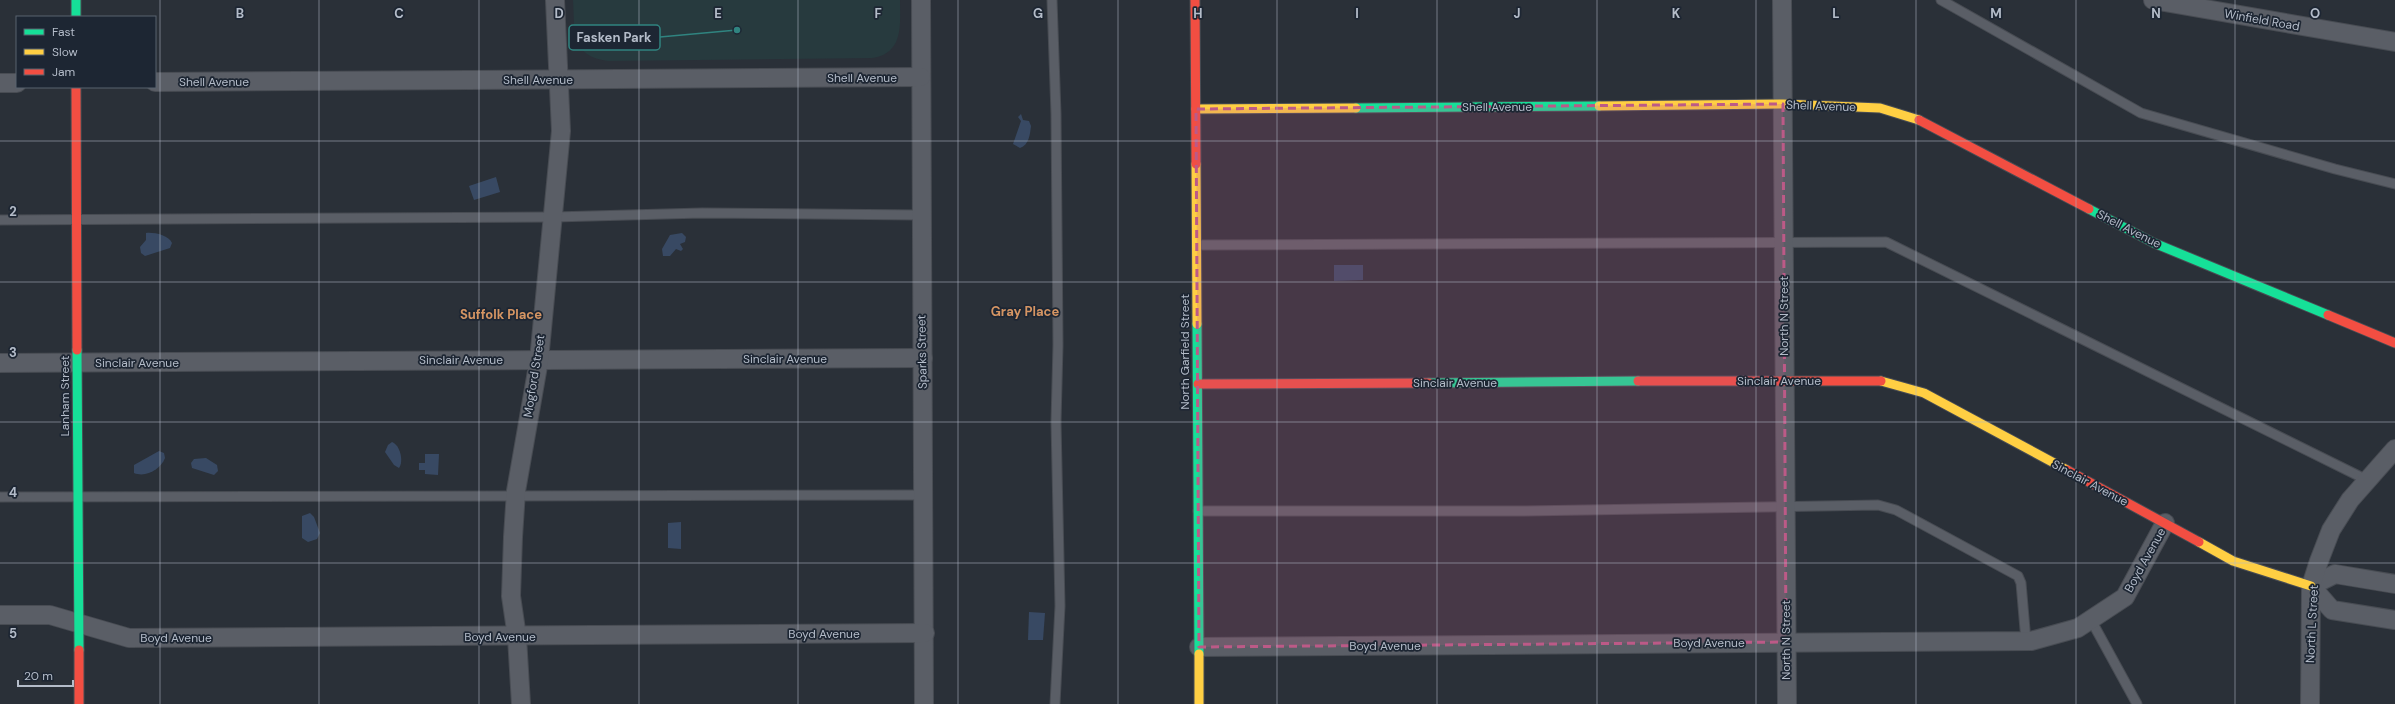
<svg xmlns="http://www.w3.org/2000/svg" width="2395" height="704" font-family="'DM Sans',sans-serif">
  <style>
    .green { fill: #273a3e }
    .water { fill: #384963 }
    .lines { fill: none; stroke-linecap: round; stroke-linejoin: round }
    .lane-casing { stroke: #484c53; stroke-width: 11 }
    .street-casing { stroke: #484c53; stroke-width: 20 }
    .fast-casing { stroke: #484c53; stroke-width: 11 }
    .slow-casing { stroke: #484c53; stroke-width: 11 }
    .jam-casing { stroke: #484c53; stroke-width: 11 }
    .lane { stroke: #5a5e66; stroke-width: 9 }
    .street { stroke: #5a5e66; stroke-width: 18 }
    .fast { stroke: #16e098; stroke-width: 9 }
    .slow { stroke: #ffcf43; stroke-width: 9 }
    .jam { stroke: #f24e42; stroke-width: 9 }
    .marked { fill: #bc5a87; fill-opacity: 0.2; stroke: #bc5a87; stroke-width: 3; stroke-dasharray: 8 5; stroke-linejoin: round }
    .grid { fill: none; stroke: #b4bcc9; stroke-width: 1; stroke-opacity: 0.55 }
    .labels { text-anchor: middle; stroke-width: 3.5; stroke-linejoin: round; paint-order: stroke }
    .street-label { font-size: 12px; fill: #b4bcc9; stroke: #1d2633 }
    .neighbourhood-label { font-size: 13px; font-weight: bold; fill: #d59563; stroke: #1d2633 }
    .grid-label { font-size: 13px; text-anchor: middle; font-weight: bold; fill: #b4bcc9; stroke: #1d2633; stroke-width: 3.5; stroke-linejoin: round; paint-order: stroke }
    .leader { fill: none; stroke: #308480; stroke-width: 1.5 }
    .callout-dot { fill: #308480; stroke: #1d2633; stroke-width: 1.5 }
    .callout { fill: #1d2633; stroke: #308480; stroke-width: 1.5 }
    .callout-label { font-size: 13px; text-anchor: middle; font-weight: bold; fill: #b4bcc9 }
  </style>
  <rect width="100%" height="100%" fill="#2a3038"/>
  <!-- green -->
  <path class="green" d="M 573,0 L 900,0 C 900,25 904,53 872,58 L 608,61 C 570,56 575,31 573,0 Z"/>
  <!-- water -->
  <g class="water">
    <path d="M 1021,114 L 1023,120 L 1029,121 L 1031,126 C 1030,134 1029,145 1020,148 L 1013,144 L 1021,121 L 1018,117 Z"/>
    <path d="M 496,177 L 500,192 L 474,200 L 469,186 Z"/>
    <path d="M 146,233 C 153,232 169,235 172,243 L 170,248 L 145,256 L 141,253 L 140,247 L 146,240 Z"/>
    <path d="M 682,233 L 686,237 L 685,242 L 680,244 L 683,249 L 681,251 L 676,249 L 670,256 L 663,256 L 662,249 L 670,235 Z"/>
    <path d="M 1334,265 L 1363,265 L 1363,280 L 1334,281 Z"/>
    <path d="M 392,442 C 400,445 404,461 399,468 L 394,465 L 385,452 L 388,445 Z"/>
    <path d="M 159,451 L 164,453 L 165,458 C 161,469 146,478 134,473 L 134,465 Z"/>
    <path d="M 425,454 L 439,454 L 438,475 L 425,474 L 425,470 L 419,470 L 419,463 L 425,463 Z"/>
    <path d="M 206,458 L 217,465 L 218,471 L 214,475 L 192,468 L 191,463 L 194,459 Z"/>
    <path d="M 310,513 L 314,517 L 320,533 L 317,539 L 308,542 L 302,538 L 302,516 Z"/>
    <path d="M 681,522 L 681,549 L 668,548 L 668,523 Z"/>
    <path d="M 1029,612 L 1045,613 L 1043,640 L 1028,640 Z"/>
  </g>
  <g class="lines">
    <defs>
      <g id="lane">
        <path d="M 1052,0 L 1056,114 L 1058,345 L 1056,422 L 1060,606 L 1055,704"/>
        <path d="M 1941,0 L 2141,113 L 2335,169 L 2395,184"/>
        <path d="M 0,220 L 554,217 L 702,213 L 920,215"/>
        <path d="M 1197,245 L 1886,242 L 2367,480"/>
        <path d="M 0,497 L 922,495"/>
        <path d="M 1198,511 L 1525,511 L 1878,505 L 1896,510 L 2018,576 L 2021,583 L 2026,641"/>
        <path d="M 2091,620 L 2137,704"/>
      </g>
      <g id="street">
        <path d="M 921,0 L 924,704"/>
        <path d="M 1782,0 L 1787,704"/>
        <path d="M 2153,0 L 2395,42"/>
        <path d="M 155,82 L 921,77"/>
        <path d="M 0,83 L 17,83"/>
        <path d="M 0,363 L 923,358"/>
        <path d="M 2395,584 L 2335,574 L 2311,586 L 2332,610 L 2395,620"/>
        <path d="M 0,615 L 50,615 L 129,638 L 925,633"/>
        <path d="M 1199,647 L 2031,641 L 2078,628 L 2125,597 L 2165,523"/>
        <path d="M 521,704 L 517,637 L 511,596 L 513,537 L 516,491 L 539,360 L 561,131 L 555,0"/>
        <path d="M 2310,704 L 2311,586 L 2319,561 L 2331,530 L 2350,500 L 2395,449"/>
      </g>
      <g id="fast">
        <path d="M 76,0 L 76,17"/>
        <path d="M 1356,108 L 1599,106"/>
        <path d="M 2089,209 L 2154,243 L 2328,315"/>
        <path d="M 1197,324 L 1199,654"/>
        <path d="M 77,350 L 79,650"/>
        <path d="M 1429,383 L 1638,381"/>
      </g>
      <g id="slow">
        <path d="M 1599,106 L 1783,104 L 1880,108 L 1919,120"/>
        <path d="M 1196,109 L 1356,108"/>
        <path d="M 1196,164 L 1197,324"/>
        <path d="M 1881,381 L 1924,393 L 2067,470"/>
        <path d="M 2199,542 L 2233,561 L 2311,586"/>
        <path d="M 1199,654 L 1199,704"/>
      </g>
      <g id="jam">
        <path d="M 1195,0 L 1196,164"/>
        <path d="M 76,87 L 77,350"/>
        <path d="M 1919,120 L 2089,209"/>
        <path d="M 2328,315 L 2395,343"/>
        <path d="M 1638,381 L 1881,381"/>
        <path d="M 1198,384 L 1429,383"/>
        <path d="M 2067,470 L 2199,542"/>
        <path d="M 79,650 L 79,704"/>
      </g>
    </defs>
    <!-- lane casing -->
    <use href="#lane" class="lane-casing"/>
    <!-- street casing -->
    <use href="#street" class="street-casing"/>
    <!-- fast casing -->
    <use href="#fast" class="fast-casing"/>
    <!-- slow casing -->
    <use href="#slow" class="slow-casing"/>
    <!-- jam casing -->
    <use href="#jam" class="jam-casing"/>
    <!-- lane -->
    <use href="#lane" class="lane"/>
    <!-- street -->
    <use href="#street" class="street"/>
    <!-- fast -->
    <use href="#fast" class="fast"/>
    <!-- slow -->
    <use href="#slow" class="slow"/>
    <!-- jam -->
    <use href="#jam" class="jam"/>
  </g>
  <!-- marked area -->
  <path class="marked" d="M 1783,104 L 1786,642 L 1199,647 L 1196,109 Z"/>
  <!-- grid -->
  <path class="grid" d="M 160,0 L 160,704M 319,0 L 319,704M 479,0 L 479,704M 639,0 L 639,704M 798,0 L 798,704M 958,0 L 958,704M 1118,0 L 1118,704M 1277,0 L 1277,704M 1437,0 L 1437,704M 1597,0 L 1597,704M 1756,0 L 1756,704M 1916,0 L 1916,704M 2076,0 L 2076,704M 2235,0 L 2235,704M 0,141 L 2395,141M 0,282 L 2395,282M 0,422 L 2395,422M 0,563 L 2395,563"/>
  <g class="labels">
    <!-- street labels -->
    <g class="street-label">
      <text transform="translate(2262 20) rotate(10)" y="4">Winfield Road</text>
      <text x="862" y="82">Shell Avenue</text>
      <text x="538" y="84">Shell Avenue</text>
      <text x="214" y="86">Shell Avenue</text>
      <text transform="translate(1821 106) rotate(2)" y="4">Shell Avenue</text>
      <text x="1497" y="111">Shell Avenue</text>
      <text transform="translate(2129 229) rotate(27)" y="4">Shell Avenue</text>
      <text transform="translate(1784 316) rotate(-90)" y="4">North N Street</text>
      <text transform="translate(922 352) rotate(-91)" y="4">Sparks Street</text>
      <text transform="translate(1185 352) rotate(-90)" y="4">North Garfield Street</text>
      <text x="785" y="363">Sinclair Avenue</text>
      <text x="461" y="364">Sinclair Avenue</text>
      <text x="137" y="367">Sinclair Avenue</text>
      <text transform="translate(534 376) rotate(-81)" y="4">Mogford Street</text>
      <text x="1779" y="385">Sinclair Avenue</text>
      <text x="1455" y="387">Sinclair Avenue</text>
      <text transform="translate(65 396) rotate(-90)" y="4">Lanham Street</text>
      <text transform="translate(2090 483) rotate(28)" y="4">Sinclair Avenue</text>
      <text transform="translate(2145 560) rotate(-61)" y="4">Boyd Avenue</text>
      <text transform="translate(2312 624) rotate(-87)" y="4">North L Street</text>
      <text x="824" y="638">Boyd Avenue</text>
      <text x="500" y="641">Boyd Avenue</text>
      <text x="176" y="642">Boyd Avenue</text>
      <text transform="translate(1786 640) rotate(-90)" y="4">North N Street</text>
      <text x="1709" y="647">Boyd Avenue</text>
      <text x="1385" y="650">Boyd Avenue</text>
    </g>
    <!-- neighbourhood labels -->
    <g class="neighbourhood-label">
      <text x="1025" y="316">Gray Place</text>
      <text x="501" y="319">Suffolk Place</text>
    </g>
  </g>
  <g class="grid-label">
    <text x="240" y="18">B</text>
    <text x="399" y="18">C</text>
    <text x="559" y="18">D</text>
    <text x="718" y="18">E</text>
    <text x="878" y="18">F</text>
    <text x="1038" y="18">G</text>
    <text x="1198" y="18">H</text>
    <text x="1357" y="18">I</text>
    <text x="1517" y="18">J</text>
    <text x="1676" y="18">K</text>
    <text x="1836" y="18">L</text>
    <text x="1996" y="18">M</text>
    <text x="2156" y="18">N</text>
    <text x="2315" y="18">O</text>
    <text x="13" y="216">2</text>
    <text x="13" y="357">3</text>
    <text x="13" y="497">4</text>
    <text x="13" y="638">5</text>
  </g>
  <!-- callouts -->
  <path class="leader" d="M737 30L660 37"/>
  <circle class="callout-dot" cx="737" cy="30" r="4"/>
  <rect class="callout" x="569" y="25" width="91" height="25" rx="4"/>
  <g class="callout-label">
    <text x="614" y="42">Fasken Park</text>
  </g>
  <!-- legend -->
  <rect x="16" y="16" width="140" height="72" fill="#1d2633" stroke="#59626f"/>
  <rect x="24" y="29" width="20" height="6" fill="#16e098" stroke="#59626f"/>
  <text x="52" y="36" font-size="12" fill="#b4bcc9">Fast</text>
  <rect x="24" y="49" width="20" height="6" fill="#ffcf43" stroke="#59626f"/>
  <text x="52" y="56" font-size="12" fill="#b4bcc9">Slow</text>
  <rect x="24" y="69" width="20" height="6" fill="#f24e42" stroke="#59626f"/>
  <text x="52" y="76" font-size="12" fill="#b4bcc9">Jam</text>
  <!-- scale -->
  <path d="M18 680v6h55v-6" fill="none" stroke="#b4bcc9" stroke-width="2"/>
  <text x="24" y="680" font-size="12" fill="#b4bcc9" stroke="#1d2633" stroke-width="3" paint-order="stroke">20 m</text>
</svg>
